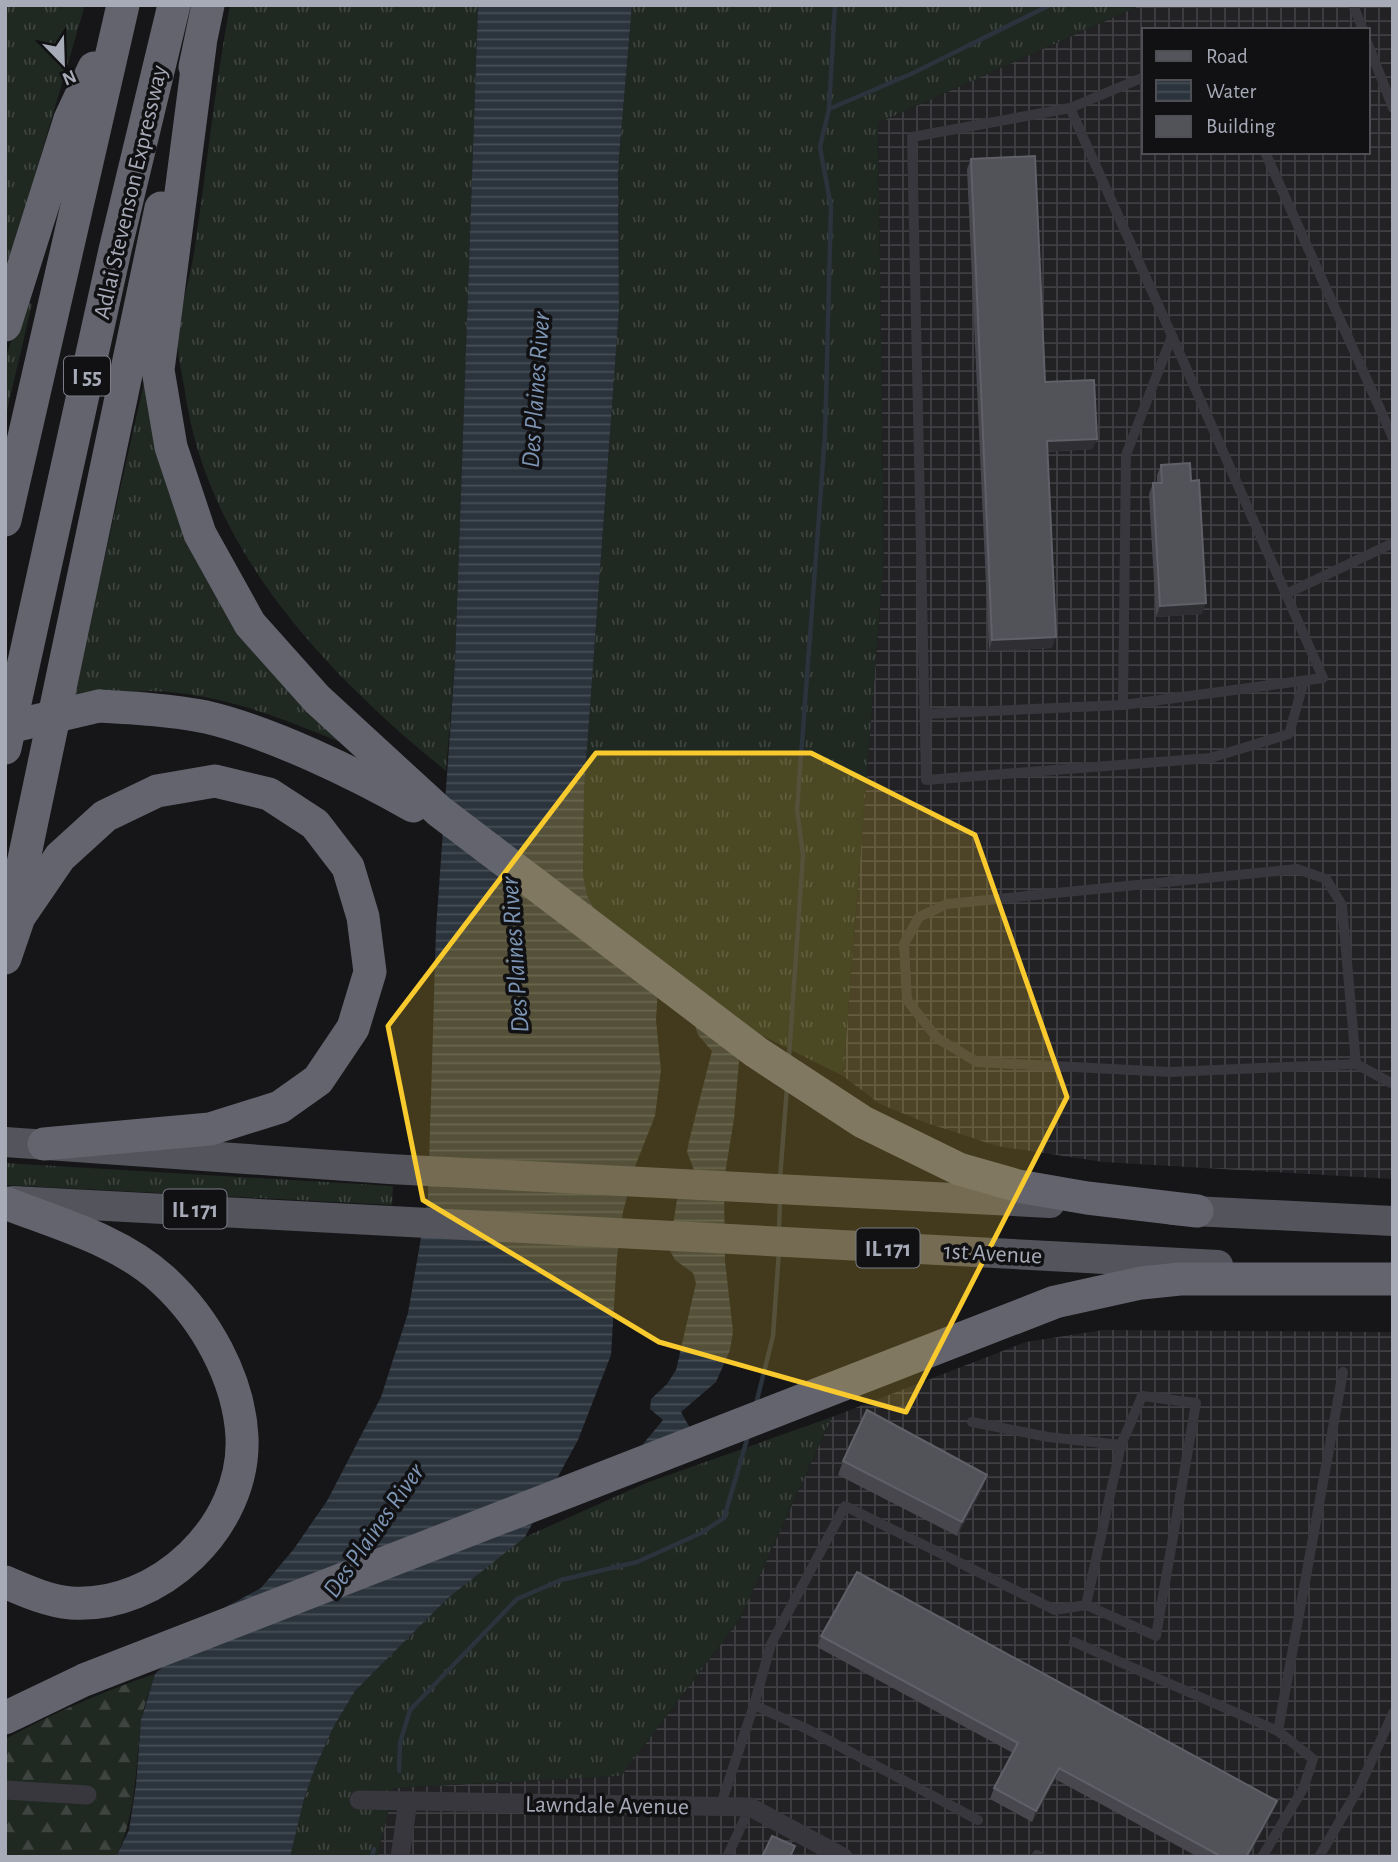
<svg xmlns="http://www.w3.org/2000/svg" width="1398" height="1862" font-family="'Alegreya Sans',sans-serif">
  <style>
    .industrial { fill: url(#industrial-grid); fill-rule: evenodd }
    .grass { fill: url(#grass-tufts) }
    .forest { fill: url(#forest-firs) }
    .water { fill: url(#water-rules) }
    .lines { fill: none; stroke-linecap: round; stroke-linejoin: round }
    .stream { stroke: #2b333c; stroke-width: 4.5 }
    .service { stroke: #37373d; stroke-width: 10 }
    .minor { stroke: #37373d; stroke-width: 19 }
    .primary { stroke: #53545c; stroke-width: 30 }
    .motorway { stroke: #63646e; stroke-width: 33 }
    .motorway-bridge { stroke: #63646e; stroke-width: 33 }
    .wall { fill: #47474d }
    .shaded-wall { fill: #2f2f33 }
    .building { fill: #525259; stroke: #5f6068; stroke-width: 2 }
    .marked { fill: #f8ca2e; fill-opacity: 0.2; stroke: #f8ca2e; stroke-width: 5; stroke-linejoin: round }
    .labels { text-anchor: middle; stroke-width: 7; stroke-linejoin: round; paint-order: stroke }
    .shield { fill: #111113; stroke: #7a7d86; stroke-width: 2 }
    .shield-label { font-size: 23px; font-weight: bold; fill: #a7abb8 }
    .street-label { font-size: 24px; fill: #a7abb8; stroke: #111113 }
    .water-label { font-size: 26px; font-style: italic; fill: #7d95b4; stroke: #111113 }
  </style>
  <defs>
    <pattern id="industrial-grid" width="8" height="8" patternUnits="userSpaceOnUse" patternTransform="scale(1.75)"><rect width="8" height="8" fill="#222225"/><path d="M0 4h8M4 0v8" fill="none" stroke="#3f3f43"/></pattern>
    <pattern id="grass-tufts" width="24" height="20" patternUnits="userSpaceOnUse" patternTransform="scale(1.75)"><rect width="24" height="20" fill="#202822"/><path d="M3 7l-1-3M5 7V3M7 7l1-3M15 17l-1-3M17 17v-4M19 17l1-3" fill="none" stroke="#3e4440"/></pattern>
    <pattern id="forest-firs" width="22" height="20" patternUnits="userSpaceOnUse" patternTransform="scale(1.75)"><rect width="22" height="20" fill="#202822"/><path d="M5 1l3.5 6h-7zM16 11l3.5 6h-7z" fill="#3e4440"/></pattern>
    <pattern id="water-rules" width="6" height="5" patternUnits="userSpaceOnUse" patternTransform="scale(1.75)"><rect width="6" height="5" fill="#2b333c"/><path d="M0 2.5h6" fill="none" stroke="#474e56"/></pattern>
  </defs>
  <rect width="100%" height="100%" fill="#161618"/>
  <!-- industrial -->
  <g class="industrial">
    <path d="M 1141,5 L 1393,5 L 1393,1179 L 1103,1162 L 997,1146 L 924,1122 L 880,1104 L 843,1076 L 884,557 L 878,123 ZM 1144,30 L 1368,30 L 1368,152 L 1144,152 Z"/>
    <path d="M 1103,1330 L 1393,1332 L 1393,1857 L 377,1857 L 394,1788 L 621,1776 L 740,1619 L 832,1417 L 1026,1342 Z"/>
  </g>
  <!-- grass -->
  <g class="grass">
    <path d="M 5,5 L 85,5 L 5,278 Z"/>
    <path d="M 230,5 L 478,5 L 455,662 L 446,771 C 327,674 208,551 185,392 C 183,376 177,357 178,340 C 179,309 191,277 195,246 C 207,166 215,85 230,5 Z"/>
    <path d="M 632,5 L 1141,5 L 878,123 L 884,557 L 843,1076 L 757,1033 L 594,909 L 587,895 L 583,876 L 584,790 L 619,310 L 618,169 Z"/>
    <path d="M 25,302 L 32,304 L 5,419 L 5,359 Z"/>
    <path d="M 154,339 L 154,431 L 169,494 L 198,560 L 347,745 C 285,719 218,692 149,691 C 124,691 98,695 73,697 Z"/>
    <path d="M 5,1163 L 393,1186 L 392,1205 L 5,1185 Z"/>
    <path d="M 832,1417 L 740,1619 L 621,1776 L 394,1788 L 377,1857 L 290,1857 L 304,1799 L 315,1768 L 333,1728 L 355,1691 L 448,1598 L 490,1562 L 525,1537 L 646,1483 Z"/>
  </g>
  <!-- forest -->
  <path class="forest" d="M 155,1674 C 151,1689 143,1706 141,1722 C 135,1769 137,1813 116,1857 L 5,1857 L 5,1739 C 54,1713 103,1691 155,1674 Z"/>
  <!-- water -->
  <path class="water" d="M 478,5 L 632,5 L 618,169 L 619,310 L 584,790 L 583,876 L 587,895 L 594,909 L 740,1050 L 734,1119 L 724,1180 L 725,1261 L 733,1331 L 730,1350 L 716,1382 L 681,1412 L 690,1428 L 638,1450 L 663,1420 L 650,1409 L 651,1399 L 667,1384 L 676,1370 L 696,1283 L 693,1273 L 675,1260 L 669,1249 L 677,1200 L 694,1170 L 687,1152 L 689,1141 L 712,1051 L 698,1035 L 694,1022 L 658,990 L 656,1020 L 661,1070 L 655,1116 L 634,1169 L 623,1212 L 617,1257 L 611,1355 L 578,1440 L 525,1537 L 448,1598 L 355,1691 L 333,1728 L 315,1768 L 304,1799 L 290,1857 L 116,1857 L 129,1830 L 136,1785 L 141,1720 L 155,1674 L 222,1609 L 261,1588 L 293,1550 L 327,1501 L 381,1397 L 408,1313 L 428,1197 L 436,929 L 455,662 Z"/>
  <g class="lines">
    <!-- stream -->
    <g class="stream">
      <path d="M 829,109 L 911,74 L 1050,5"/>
      <path d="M 789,1057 L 803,855 L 797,810 L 825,435 L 831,207 L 820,147 L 829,109 L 835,5"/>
      <path d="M 780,1179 L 787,1087"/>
      <path d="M 779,1232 L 780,1198"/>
      <path d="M 756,1404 L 773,1336 L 779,1251"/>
      <path d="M 399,1771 L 400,1743 L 410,1710 L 517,1599 L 561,1580 L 637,1562 L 701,1533 L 724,1518 L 748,1436"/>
      <path d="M 372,1857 L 374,1849"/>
    </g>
    <!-- service -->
    <g class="service">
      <path d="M 1353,5 L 1363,30"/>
      <path d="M 1368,44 L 1393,108"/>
      <path d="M 1144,77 L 1070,108 L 912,137 L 926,780 L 1210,758 L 1289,734 L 1304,681"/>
      <path d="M 1070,108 L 1172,336"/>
      <path d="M 1265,152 L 1393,438"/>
      <path d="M 1172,336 L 1323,678 L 1123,705 L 1126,455 Z"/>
      <path d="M 1286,594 L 1393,543"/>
      <path d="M 925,714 L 1123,705"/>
      <path d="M 1356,1064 L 1342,905 L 1326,879 L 1297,869 L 947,904 L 919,917 L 904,944 L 907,1000 L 937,1038 L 977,1062 L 1170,1072 L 1356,1064 L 1393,1084"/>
      <path d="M 972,1422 L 1048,1437 L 1121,1445"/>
      <path d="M 1074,1642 L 1278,1731 L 1343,1372"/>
      <path d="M 754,1705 L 771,1644 L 845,1506 L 1055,1610 L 1086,1605 L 1156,1636 L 1196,1403 L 1142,1396 L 1121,1445 L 1086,1605"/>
      <path d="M 720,1807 L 754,1705 L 809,1730 L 978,1820"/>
      <path d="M 1037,1855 L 1040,1857"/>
      <path d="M 727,1857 L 750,1807"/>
      <path d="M 1262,1857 L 1303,1789 L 1313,1759 L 1278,1731"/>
      <path d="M 1319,1857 L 1360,1786 L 1393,1713"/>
    </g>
    <!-- minor -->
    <g class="minor">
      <path d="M 5,1790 L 87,1795"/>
      <path d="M 359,1800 L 750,1807 L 843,1857"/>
      <path d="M 400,1857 L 408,1801"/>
    </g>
    <!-- primary -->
    <g class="primary">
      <path d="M 5,1142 L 389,1169 L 1050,1203"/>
      <path d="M 13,1201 C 414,1219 816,1244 1218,1265"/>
      <path d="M 1173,1210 L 1393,1221"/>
    </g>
    <!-- motorway -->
    <g class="motorway">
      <path d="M 200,46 L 158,370 L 171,447 L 200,534 L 250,624 L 317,699 L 439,811 L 756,1052 L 863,1122 L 959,1169 L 1018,1186 L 1087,1198 L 1197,1211"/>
      <path d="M 195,67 L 208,5"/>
      <path d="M 5,325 L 70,119 L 94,68"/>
      <path d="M 5,520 L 123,5"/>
      <path d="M 99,706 C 135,708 170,710 206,717 C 270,732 355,773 413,806"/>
      <path d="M 5,748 L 115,250 L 174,5"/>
      <path d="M 12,916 L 161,208"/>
      <path d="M 5,958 L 19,917 L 60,857 L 105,816 L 157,791 L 215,781 L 269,794 L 315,824 L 348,867 L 363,917 L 370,972 L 353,1028 L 318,1080 L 280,1107 L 210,1129 L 44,1144"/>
      <path d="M 5,1203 C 59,1224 119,1240 162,1279 C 205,1318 239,1378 242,1437 C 246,1526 159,1609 71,1603 C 48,1601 26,1591 5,1582"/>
      <path d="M 5,1718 L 84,1680 L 1055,1302 L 1141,1283 L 1180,1279 L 1393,1279"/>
    </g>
    <!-- motorway-bridge -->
    <path class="motorway-bridge" d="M 5,728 L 99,706"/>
  </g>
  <!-- wall -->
  <g class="wall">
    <path d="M 971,159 L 1045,382 L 1093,449 L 1047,452 L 1052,648 L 989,651 L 967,169 Z"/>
    <path d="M 1161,465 L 1202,614 L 1156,617 L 1149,494 L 1153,483 L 1157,483 L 1157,475 Z"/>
    <path d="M 843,1461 L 987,1475 L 982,1489 L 957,1536 L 838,1475 Z"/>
    <path d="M 821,1636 L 1273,1811 L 1248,1857 L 1198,1857 L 1055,1779 L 1032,1822 L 990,1799 L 994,1788 L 1013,1753 L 817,1647 Z"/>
  </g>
  <!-- shaded-wall -->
  <g class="shaded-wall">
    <path d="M 1097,439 L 1093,449 L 1043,452 L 1047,441 Z"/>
    <path d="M 1206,603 L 1202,614 L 1156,617 L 1160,606 Z"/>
    <path d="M 1056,637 L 1052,648 L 989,651 L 992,640 Z"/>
    <path d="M 987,1475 L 982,1489 L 957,1536 L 962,1522 Z"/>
    <path d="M 1059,1768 L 1055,1779 L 1032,1822 L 1036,1811 Z"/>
    <path d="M 1277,1801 L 1273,1811 L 1248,1857 L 1246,1857 Z"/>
  </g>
  <!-- building -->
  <g class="building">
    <path d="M 1035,156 L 1045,382 L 1094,380 L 1097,439 L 1047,441 L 1056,637 L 992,640 L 971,159 Z"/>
    <path d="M 1190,463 L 1191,481 L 1199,480 L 1206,603 L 1160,606 L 1153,483 L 1162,483 L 1161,465 Z"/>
    <path d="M 867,1410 L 987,1475 L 962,1522 L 843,1461 Z"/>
    <path d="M 857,1572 L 1277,1801 L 1246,1857 L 1222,1857 L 1059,1768 L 1036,1811 L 994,1788 L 1018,1743 L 821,1636 Z"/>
    <path d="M 772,1836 L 795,1846 L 790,1857 L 762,1857 Z"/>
  </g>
  <!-- marked area -->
  <path class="marked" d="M 596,753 L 811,753 L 975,835 L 1067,1097 L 906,1412 L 659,1342 L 423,1200 L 388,1026 Z"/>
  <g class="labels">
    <!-- shield labels -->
    <g class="shield">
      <rect x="64" y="356.5" width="46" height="39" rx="5"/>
      <rect x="163.5" y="1189.5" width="63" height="39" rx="5"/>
      <rect x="856.5" y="1228.5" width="63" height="39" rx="5"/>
    </g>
    <g class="shield-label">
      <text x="87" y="384">I 55</text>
      <text x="195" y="1217">IL 171</text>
      <text x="888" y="1256">IL 171</text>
    </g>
    <!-- street labels -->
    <g class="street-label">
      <text transform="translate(130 192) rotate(-77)" y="8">Adlai Stevenson Expressway</text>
      <text transform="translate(993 1253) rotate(3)" y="8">1st Avenue</text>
      <text transform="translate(607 1805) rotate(1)" y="8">Lawndale Avenue</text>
    </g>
    <!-- water labels -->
    <g class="water-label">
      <text transform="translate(535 390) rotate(-86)" y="9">Des Plaines River</text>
      <text transform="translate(514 955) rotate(-94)" y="9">Des Plaines River</text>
      <text transform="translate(373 1530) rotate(-55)" y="9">Des Plaines River</text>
    </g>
  </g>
  <!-- border -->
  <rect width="1398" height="1862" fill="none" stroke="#a7abb8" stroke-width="14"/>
  <!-- legend -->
  <rect x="1142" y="28" width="228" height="126" fill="#111113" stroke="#4d4f55" stroke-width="2"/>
  <rect x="1156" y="51" width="35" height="10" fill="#53545c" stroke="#4d4f55" stroke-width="2"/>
  <text x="1206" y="63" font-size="21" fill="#a7abb8">Road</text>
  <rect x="1156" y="80" width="35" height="21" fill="url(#water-rules)" stroke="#4d4f55" stroke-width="2"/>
  <text x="1206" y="98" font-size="21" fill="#a7abb8">Water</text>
  <rect x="1156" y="116" width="35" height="21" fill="#525259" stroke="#4d4f55" stroke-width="2"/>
  <text x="1206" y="133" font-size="21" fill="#a7abb8">Building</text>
  <!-- north arrow -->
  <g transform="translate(63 63) rotate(157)" stroke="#111113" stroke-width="5" paint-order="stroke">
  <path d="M0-5L12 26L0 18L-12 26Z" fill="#a7abb8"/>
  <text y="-10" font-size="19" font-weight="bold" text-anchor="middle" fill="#a7abb8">N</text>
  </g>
</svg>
